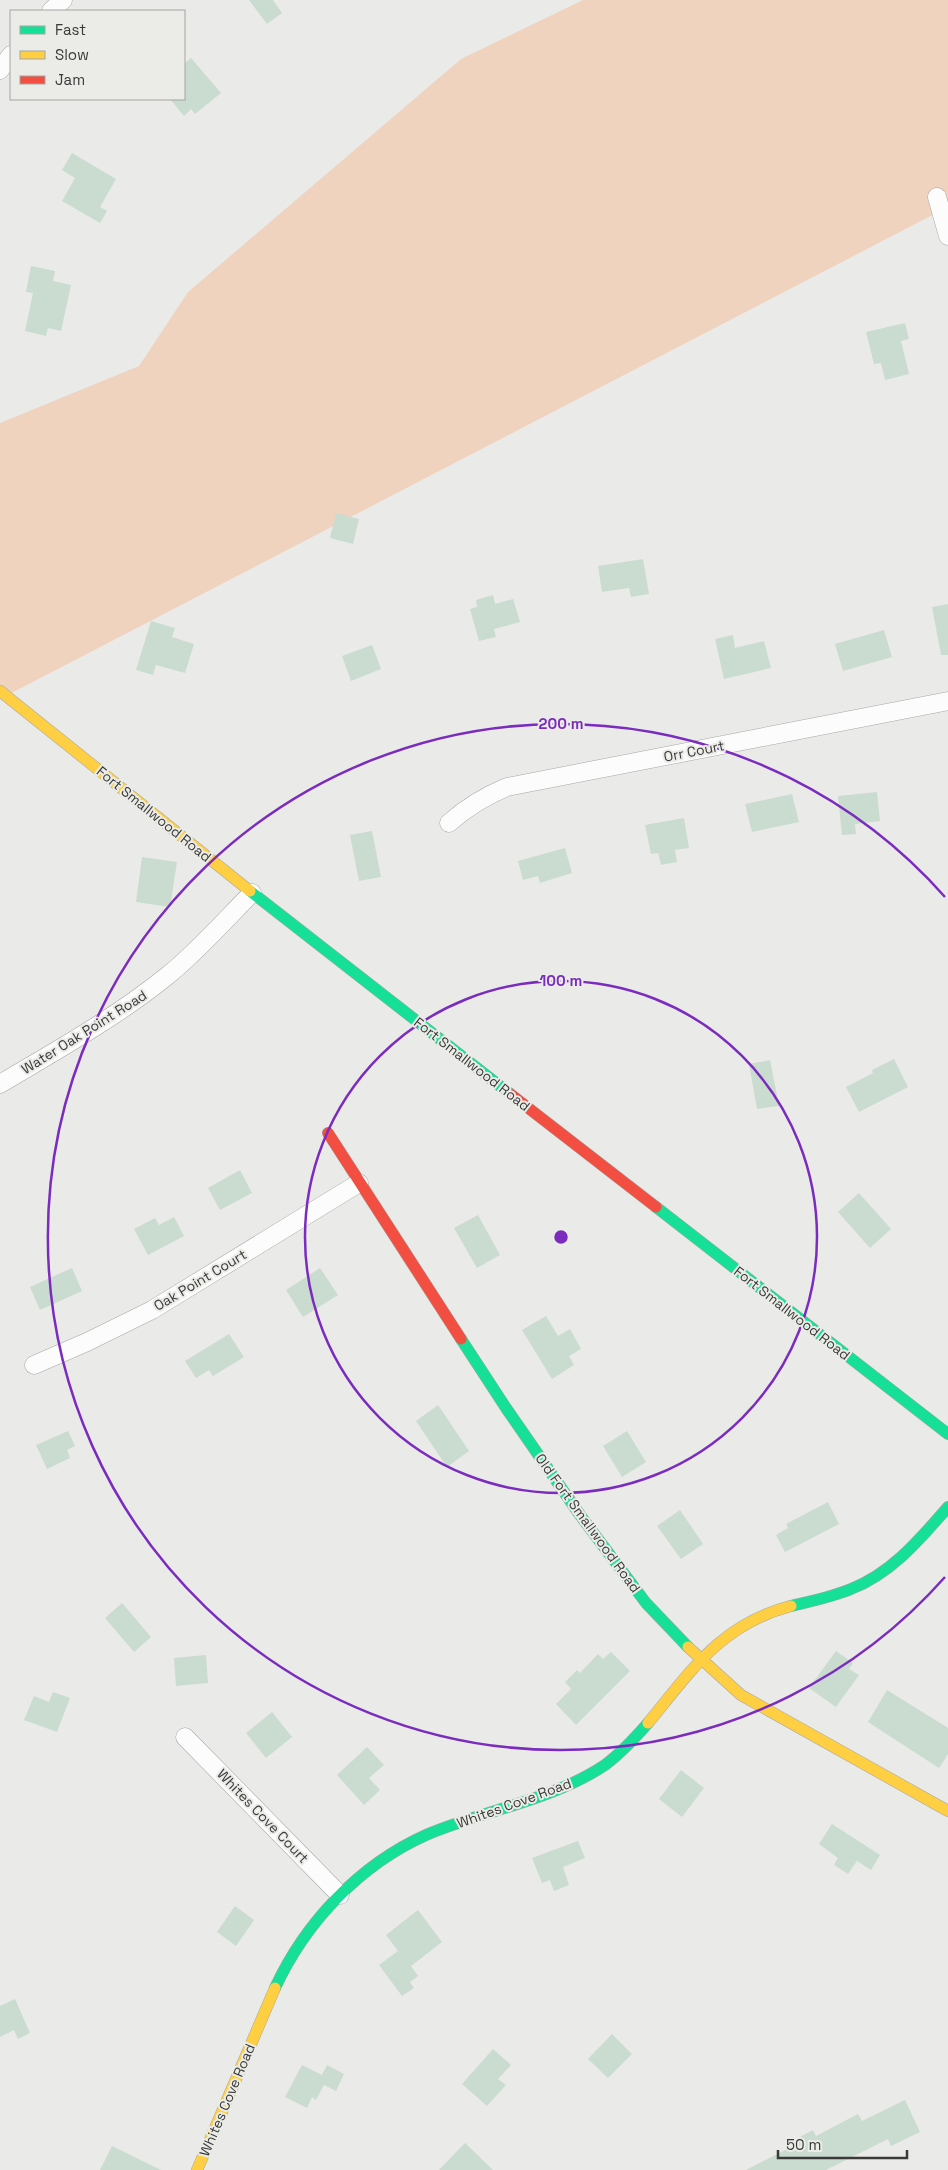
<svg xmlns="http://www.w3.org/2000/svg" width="948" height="2170" font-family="'Space Grotesk',sans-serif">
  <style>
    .green { fill: #efd3bf }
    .building { fill: #cadbcf }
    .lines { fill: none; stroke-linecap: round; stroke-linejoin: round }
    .street-casing { stroke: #a6a7a5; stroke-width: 19 }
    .fast-casing { stroke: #a6a7a5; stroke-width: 12 }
    .slow-casing { stroke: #a6a7a5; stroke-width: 12 }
    .jam-casing { stroke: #a6a7a5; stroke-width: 12 }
    .street { stroke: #fcfcfc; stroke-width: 18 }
    .fast { stroke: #16e098; stroke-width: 11 }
    .slow { stroke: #ffcf43; stroke-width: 11 }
    .jam { stroke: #f24e42; stroke-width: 11 }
    .ring { fill: none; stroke: #7b2cbf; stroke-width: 2.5 }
    .labels { text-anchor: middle; stroke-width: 4; stroke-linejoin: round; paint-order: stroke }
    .street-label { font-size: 14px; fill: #3a3b39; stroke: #ebece8 }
    .centre { fill: #7b2cbf; stroke: #ebece8; stroke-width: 2.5 }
    .ring-label { font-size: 15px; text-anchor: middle; font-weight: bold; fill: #7b2cbf; stroke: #ebece8; stroke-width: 4; stroke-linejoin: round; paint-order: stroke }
  </style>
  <rect width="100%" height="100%" fill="#eaebe9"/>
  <!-- green -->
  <path class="green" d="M 583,0 L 948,0 L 948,207 L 0,699 L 0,423 L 139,366 L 188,292 L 461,59 Z"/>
  <!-- building -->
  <g class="building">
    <path d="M 249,0 L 273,0 L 282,13 L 267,24 Z"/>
    <path d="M 191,58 L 221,93 L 195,114 L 191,109 L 184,116 L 170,99 L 184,99 L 184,64 Z"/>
    <path d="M 72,153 L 116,179 L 100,207 L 107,211 L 100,223 L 62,201 L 75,178 L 62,170 Z"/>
    <path d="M 31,266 L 55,271 L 53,281 L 71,285 L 61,331 L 48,328 L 46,336 L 25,331 L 33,293 L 26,292 Z"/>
    <path d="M 905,323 L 909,339 L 901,341 L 909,374 L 885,380 L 881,363 L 874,364 L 866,332 Z"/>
    <path d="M 336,513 L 359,519 L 353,544 L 330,538 Z"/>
    <path d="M 643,559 L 649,594 L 631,597 L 629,588 L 602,592 L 598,566 Z"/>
    <path d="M 493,595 L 495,604 L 513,599 L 520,622 L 494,629 L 496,637 L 479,641 L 470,609 L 477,607 L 476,600 Z"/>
    <path d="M 948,604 L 948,655 L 941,655 L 932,607 Z"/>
    <path d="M 151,621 L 175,628 L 172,637 L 194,644 L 185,673 L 156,665 L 153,675 L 136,670 Z"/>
    <path d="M 884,630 L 892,657 L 843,671 L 835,644 Z"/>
    <path d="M 733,635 L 735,648 L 764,641 L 771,668 L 724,679 L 715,639 Z"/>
    <path d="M 372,645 L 381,669 L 351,681 L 342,656 Z"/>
    <path d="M 877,792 L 880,821 L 855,824 L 856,834 L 842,835 L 838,796 Z"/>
    <path d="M 792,794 L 799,822 L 752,832 L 745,804 Z"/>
    <path d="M 684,818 L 689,848 L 675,850 L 677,862 L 661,865 L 658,853 L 651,854 L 645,825 Z"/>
    <path d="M 372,831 L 381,877 L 359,881 L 350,835 Z"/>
    <path d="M 565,848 L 572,873 L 540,883 L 538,876 L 523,880 L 518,861 Z"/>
    <path d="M 142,857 L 177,862 L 170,907 L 136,902 Z"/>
    <path d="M 894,1059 L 908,1087 L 859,1112 L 846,1087 L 873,1073 L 872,1070 Z"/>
    <path d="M 770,1060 L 779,1106 L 757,1109 L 749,1064 Z"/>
    <path d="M 240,1170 L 252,1193 L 220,1210 L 208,1188 Z"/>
    <path d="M 859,1193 L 891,1229 L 870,1248 L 838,1212 Z"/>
    <path d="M 478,1215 L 500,1255 L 477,1268 L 454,1228 Z"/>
    <path d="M 174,1217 L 184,1236 L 148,1255 L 134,1229 L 155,1218 L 159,1225 Z"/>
    <path d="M 72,1268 L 82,1291 L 40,1310 L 30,1287 Z"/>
    <path d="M 320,1268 L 338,1295 L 303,1317 L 286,1290 Z"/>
    <path d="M 546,1316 L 558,1336 L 570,1329 L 581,1349 L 569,1356 L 574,1365 L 552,1379 L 522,1330 Z"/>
    <path d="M 229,1334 L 244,1357 L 213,1376 L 209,1370 L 196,1378 L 185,1361 Z"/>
    <path d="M 438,1405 L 469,1451 L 447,1467 L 416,1421 Z"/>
    <path d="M 68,1431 L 75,1446 L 67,1450 L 70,1458 L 47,1469 L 36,1445 Z"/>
    <path d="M 627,1431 L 646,1462 L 622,1477 L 603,1446 Z"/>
    <path d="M 828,1502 L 839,1524 L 785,1552 L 776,1535 L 788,1528 L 786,1524 Z"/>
    <path d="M 680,1510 L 703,1544 L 681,1559 L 657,1526 Z"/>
    <path d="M 122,1603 L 151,1637 L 134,1652 L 105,1618 Z"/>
    <path d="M 836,1651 L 853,1663 L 849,1669 L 859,1675 L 836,1707 L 809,1688 Z"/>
    <path d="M 611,1652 L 630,1671 L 576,1725 L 556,1704 L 571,1689 L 565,1682 L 577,1670 L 580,1673 L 598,1654 L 603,1659 Z"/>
    <path d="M 206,1655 L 208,1683 L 176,1686 L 174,1658 Z"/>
    <path d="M 887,1690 L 948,1728 L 948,1754 L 939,1768 L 868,1722 Z"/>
    <path d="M 53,1692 L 70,1698 L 57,1732 L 24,1720 L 34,1696 L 49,1702 Z"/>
    <path d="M 272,1712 L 292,1737 L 266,1758 L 246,1733 Z"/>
    <path d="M 367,1747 L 384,1765 L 369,1778 L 380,1790 L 364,1805 L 337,1775 Z"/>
    <path d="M 681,1770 L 704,1788 L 682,1817 L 659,1799 Z"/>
    <path d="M 832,1824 L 880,1855 L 871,1870 L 857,1861 L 848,1874 L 834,1865 L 838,1858 L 819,1844 Z"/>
    <path d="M 578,1841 L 585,1858 L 563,1867 L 569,1885 L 554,1891 L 550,1880 L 542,1883 L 532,1858 Z"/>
    <path d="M 235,1906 L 254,1920 L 236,1946 L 217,1932 Z"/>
    <path d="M 418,1910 L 442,1942 L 411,1966 L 418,1976 L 410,1982 L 414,1988 L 402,1996 L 379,1965 L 398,1951 L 386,1935 Z"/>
    <path d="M 15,1999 L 30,2033 L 18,2039 L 14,2030 L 0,2037 L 0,2006 Z"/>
    <path d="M 612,2034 L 632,2054 L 608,2078 L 588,2059 Z"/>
    <path d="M 493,2049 L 511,2065 L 498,2079 L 506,2085 L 487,2106 L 462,2084 Z"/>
    <path d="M 302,2065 L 322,2075 L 327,2065 L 344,2074 L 336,2091 L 324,2085 L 316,2100 L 312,2097 L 307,2108 L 285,2097 Z"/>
    <path d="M 905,2100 L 920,2132 L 891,2146 L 888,2139 L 826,2170 L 746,2170 L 787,2149 L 785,2145 L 813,2130 L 816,2136 L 858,2114 L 862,2121 Z"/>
    <path d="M 465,2143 L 493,2170 L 439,2170 Z"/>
    <path d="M 112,2146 L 161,2170 L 100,2170 Z"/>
  </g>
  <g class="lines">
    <defs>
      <g id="street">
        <path d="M 51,11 L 63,0"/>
        <path d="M 0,70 L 11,55"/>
        <path d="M 937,197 L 948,236"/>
        <path d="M 449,823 C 467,807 485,796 507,787 L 948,701"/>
        <path d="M 0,1084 C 57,1050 115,1018 167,976 C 197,952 224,921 252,893"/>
        <path d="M 34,1365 L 87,1342 L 152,1310 L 359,1183"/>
        <path d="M 185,1737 L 340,1895"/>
      </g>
      <g id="fast">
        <path d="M 250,891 L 509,1093"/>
        <path d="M 656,1207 L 948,1434"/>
        <path d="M 461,1339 L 506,1408 L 580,1515 L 646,1603 L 688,1647"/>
        <path d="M 791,1606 C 811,1601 832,1597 851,1589 C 892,1573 920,1539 948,1507"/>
        <path d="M 275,1988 C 305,1923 359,1865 426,1835 C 484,1810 551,1801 605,1765 C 621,1753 635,1738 648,1723"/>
      </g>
      <g id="slow">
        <path d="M 0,691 L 250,891"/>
        <path d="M 688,1647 L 741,1695 L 948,1811"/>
        <path d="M 648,1723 C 691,1671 721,1624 791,1606"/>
        <path d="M 197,2170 L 275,1988"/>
      </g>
      <g id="jam">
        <path d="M 509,1093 L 656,1207"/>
        <path d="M 328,1133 L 461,1339"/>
      </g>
    </defs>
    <!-- street casing -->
    <use href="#street" class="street-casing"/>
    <!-- fast casing -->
    <use href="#fast" class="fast-casing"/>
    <!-- slow casing -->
    <use href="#slow" class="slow-casing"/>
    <!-- jam casing -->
    <use href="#jam" class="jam-casing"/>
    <!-- street -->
    <use href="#street" class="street"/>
    <!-- fast -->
    <use href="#fast" class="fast"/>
    <!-- slow -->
    <use href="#slow" class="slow"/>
    <!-- jam -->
    <use href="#jam" class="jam"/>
  </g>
  <!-- distance rings -->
  <g class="ring">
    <circle cx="561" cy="1237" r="256"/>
    <path d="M945 1577A513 513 0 1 1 945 897"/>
  </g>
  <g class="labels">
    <!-- street labels -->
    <g class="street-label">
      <text transform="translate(694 751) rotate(-11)" y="5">Orr Court</text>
      <text transform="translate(154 814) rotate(39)" y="5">Fort Smallwood Road</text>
      <text transform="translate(84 1032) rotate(-32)" y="5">Water Oak Point Road</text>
      <text transform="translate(472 1064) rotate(38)" y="5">Fort Smallwood Road</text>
      <text transform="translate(200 1280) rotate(-31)" y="5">Oak Point Court</text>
      <text transform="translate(792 1313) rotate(38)" y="5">Fort Smallwood Road</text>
      <text transform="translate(588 1523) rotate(54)" y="5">Old Fort Smallwood Road</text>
      <text transform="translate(514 1803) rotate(-20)" y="5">Whites Cove Road</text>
      <text transform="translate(263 1816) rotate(46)" y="5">Whites Cove Court</text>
      <text transform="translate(227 2100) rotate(-67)" y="5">Whites Cove Road</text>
    </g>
  </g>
  <circle cx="561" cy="1237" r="8" class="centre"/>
  <g class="ring-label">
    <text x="561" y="729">200 m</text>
    <text x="561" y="986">100 m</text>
  </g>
  <!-- legend -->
  <rect x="10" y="10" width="175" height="90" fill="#ebece8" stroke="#a4a5a2"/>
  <rect x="20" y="26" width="25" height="8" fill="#16e098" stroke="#a4a5a2"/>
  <text x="55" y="35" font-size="15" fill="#3a3b39">Fast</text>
  <rect x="20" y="51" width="25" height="8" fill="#ffcf43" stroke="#a4a5a2"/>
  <text x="55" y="60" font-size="15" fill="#3a3b39">Slow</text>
  <rect x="20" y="76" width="25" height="8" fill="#f24e42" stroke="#a4a5a2"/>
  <text x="55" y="85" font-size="15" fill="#3a3b39">Jam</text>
  <!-- scale -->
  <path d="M778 2150v8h129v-8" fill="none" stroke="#3a3b39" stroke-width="2.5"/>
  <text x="786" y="2150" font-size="15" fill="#3a3b39" stroke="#ebece8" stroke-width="4" paint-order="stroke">50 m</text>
</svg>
